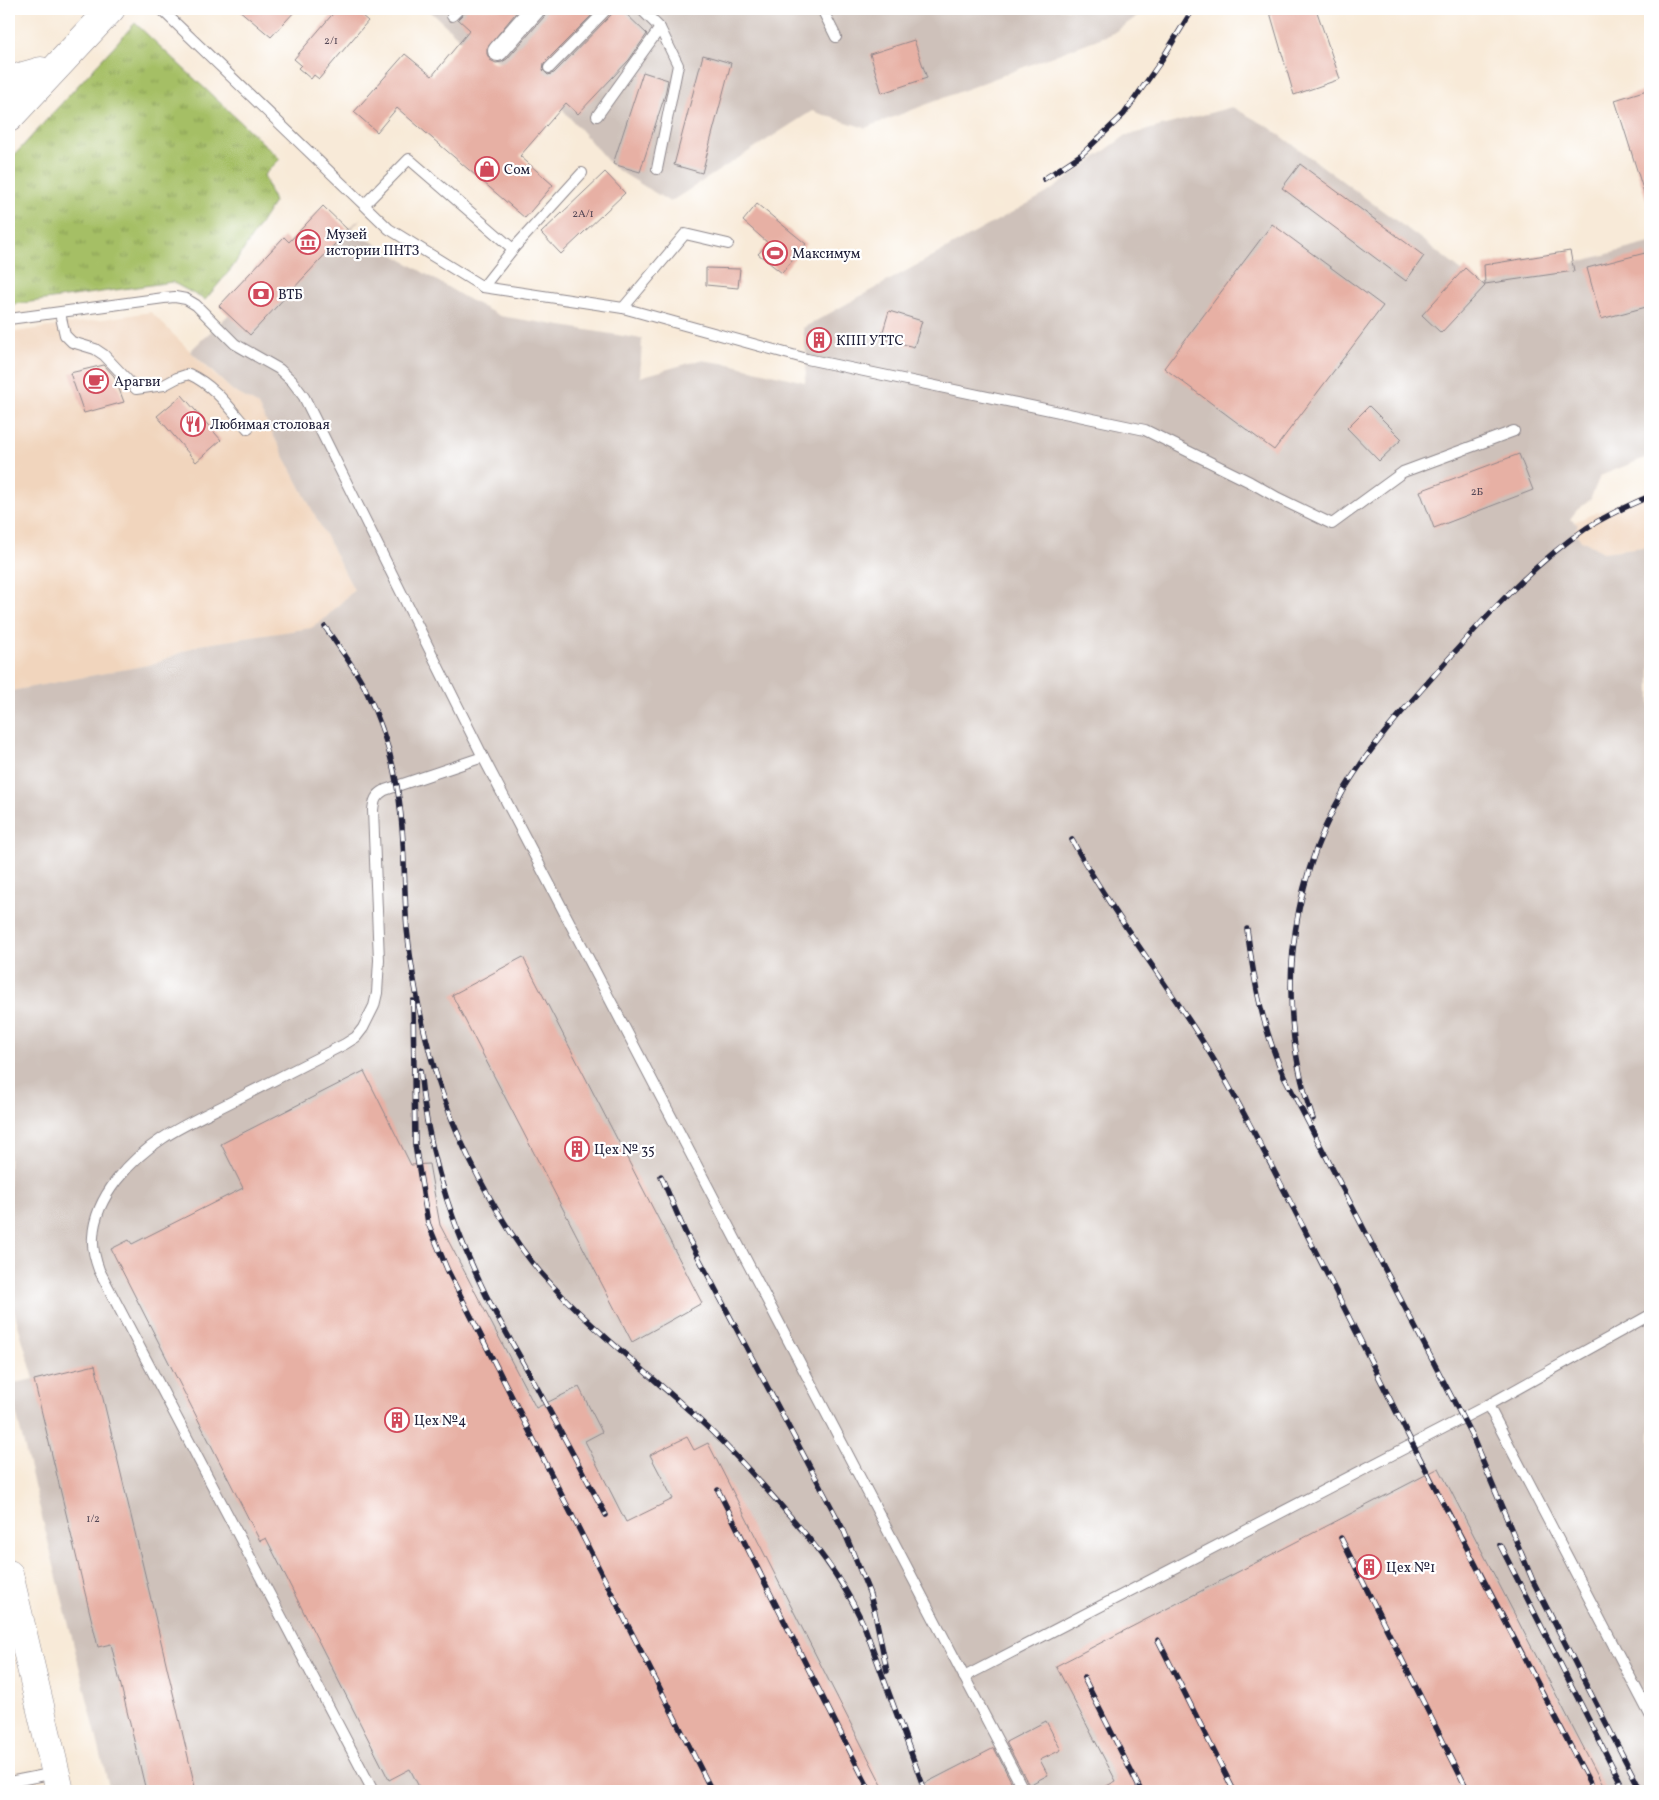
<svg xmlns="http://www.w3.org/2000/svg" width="1659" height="1800" font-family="Vollkorn,serif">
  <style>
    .built { fill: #f1d5bd }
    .industrial { fill: #cec1ba }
    .grass { fill: url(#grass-tufts); stroke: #647050 }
    .building { fill: #e7b0a4 }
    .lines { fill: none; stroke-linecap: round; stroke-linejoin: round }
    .lane-casing { stroke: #8d868a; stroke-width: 12 }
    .street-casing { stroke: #8d868a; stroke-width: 22 }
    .secondary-casing { stroke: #8d868a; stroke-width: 29 }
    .primary-casing { stroke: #8d868a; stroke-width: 29 }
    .lane { stroke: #fff; stroke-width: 10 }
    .street { stroke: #fff; stroke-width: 20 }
    .secondary { stroke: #fff; stroke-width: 28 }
    .primary { stroke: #fff; stroke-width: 28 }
    .rail-casing { stroke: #22223b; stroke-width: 5.5 }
    .rail { stroke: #fff; stroke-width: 4; stroke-dasharray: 11; stroke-linecap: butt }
    .labels { text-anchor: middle; stroke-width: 4.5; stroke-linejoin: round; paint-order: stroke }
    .number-label { font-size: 11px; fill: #534655 }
    .poi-label { font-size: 14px; fill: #22223b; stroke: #fff; text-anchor: start }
  </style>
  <defs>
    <pattern id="grass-tufts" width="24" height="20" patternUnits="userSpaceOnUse" patternTransform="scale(1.25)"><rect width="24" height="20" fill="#a5bf65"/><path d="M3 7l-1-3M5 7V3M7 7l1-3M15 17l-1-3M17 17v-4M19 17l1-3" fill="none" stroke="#869b54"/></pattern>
  </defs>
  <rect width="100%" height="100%" fill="#fff"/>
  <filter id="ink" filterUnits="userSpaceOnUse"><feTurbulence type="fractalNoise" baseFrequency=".02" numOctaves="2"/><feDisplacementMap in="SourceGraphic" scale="10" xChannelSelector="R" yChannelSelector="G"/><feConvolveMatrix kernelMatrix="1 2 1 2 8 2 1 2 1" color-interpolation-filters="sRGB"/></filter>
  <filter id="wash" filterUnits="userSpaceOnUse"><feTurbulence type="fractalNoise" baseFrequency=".0096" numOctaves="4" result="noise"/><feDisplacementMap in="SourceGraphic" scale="20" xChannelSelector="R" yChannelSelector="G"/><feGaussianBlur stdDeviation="1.12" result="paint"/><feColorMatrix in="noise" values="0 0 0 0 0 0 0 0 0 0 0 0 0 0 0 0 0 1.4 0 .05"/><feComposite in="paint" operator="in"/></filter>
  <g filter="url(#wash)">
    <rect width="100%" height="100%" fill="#f8ead8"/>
    <!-- built -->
    <g class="built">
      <path d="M 151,312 L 206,367 L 233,391 L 257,404 L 354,590 L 323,620 L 311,628 L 199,645 L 153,664 L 11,691 L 9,660 L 9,333 Z"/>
      <path d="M 1650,490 L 1650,546 L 1603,552 L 1580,539 L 1574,531 L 1578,525 L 1574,522 Z"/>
    </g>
    <!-- industrial -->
    <g class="industrial">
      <path d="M 428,9 L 1148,9 L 1113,33 L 865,128 L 812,111 L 670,202 L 613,167 L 542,86 L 461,40 Z"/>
      <path d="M 1232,107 L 1269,127 L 1421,239 L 1482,287 L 1650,243 L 1650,456 L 1600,476 L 1590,500 L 1577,510 L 1570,519 L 1578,525 L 1574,531 L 1580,539 L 1603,552 L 1650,546 L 1650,1791 L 110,1791 L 9,1384 L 34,1379 L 9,1294 L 9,806 L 11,691 L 153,664 L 199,645 L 311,628 L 323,620 L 354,590 L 257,404 L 233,391 L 190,351 L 238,306 L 362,218 L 351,229 L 464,297 L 500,316 L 642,339 L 640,377 L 700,360 L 729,364 L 805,382 L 807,359 L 803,328 L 1047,193 L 1125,136 Z"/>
    </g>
    <!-- grass -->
    <path class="grass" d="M 135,23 L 280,159 L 264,175 L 274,202 L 232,268 L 205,300 L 172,282 L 9,305 L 9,161 Z"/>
    <g id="blocks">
      <!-- building -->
      <g class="building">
        <path d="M 238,9 L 297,9 L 271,37 Z"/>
        <path d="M 337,9 L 354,9 L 368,21 L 319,79 L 314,75 L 311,79 L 298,68 L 301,65 L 294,59 Z"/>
        <path d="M 466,9 L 519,9 L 487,48 L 487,54 L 490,60 L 496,63 L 502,62 L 507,59 L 544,17 L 547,9 L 598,9 L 544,63 L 543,70 L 548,75 L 554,73 L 612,14 L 614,9 L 621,9 L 647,34 L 629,60 L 578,114 L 566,103 L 520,156 L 553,185 L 525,218 L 397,108 L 377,132 L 354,112 L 405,54 L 432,76 L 470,30 L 458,19 L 464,13 Z"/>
        <path d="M 1269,9 L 1316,9 L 1340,79 L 1294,95 Z"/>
        <path d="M 914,40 L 927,78 L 882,93 L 870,54 Z"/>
        <path d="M 703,55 L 731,63 L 702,173 L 674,165 Z"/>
        <path d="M 643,72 L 668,80 L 665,95 L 640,172 L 613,164 Z"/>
        <path d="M 1650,89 L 1650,201 L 1647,202 L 1615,100 Z"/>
        <path d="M 1300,164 L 1424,256 L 1406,281 L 1282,188 Z"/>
        <path d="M 605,172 L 625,193 L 561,254 L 541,233 Z"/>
        <path d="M 757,204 L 806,244 L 782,273 L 758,254 L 768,243 L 743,221 Z"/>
        <path d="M 323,206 L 348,230 L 250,335 L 219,306 L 284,237 L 289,242 Z"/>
        <path d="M 1272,224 L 1383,306 L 1274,450 L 1164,368 Z"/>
        <path d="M 1570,251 L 1574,271 L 1485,284 L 1484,265 Z"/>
        <path d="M 1645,253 L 1650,271 L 1650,306 L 1601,319 L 1587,268 Z"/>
        <path d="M 706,268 L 740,269 L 738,288 L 706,285 Z"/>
        <path d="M 1465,268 L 1485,286 L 1441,333 L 1422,315 Z"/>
        <path d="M 889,311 L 922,321 L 914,347 L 881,338 Z"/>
        <path d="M 104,365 L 114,376 L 124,402 L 84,413 L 70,373 Z"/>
        <path d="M 182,395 L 221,440 L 196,462 L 157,416 Z"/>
        <path d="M 1369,406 L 1402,439 L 1379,461 L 1347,428 Z"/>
        <path d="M 1519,454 L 1533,490 L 1434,528 L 1420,491 Z"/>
        <path d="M 523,957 L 702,1303 L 632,1342 L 452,995 Z"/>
        <path d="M 364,1071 L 411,1165 L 429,1164 L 440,1225 L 536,1408 L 579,1387 L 602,1432 L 585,1441 L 626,1522 L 673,1499 L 650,1455 L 687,1437 L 694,1450 L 708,1443 L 885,1791 L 421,1791 L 410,1769 L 389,1780 L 266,1538 L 260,1541 L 111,1249 L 129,1240 L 132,1244 L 243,1188 L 221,1144 Z"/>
        <path d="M 95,1365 L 159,1633 L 196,1791 L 146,1791 L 111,1644 L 98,1647 L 34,1380 Z"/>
        <path d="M 1439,1468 L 1606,1791 L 1097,1791 L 1116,1781 L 1056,1666 Z"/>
        <path d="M 1046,1721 L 1061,1750 L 1040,1760 L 1048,1775 L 1029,1785 L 1006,1742 Z"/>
        <path d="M 994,1748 L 1016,1791 L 910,1791 Z"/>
      </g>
    </g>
  </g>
  <g filter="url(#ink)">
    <use href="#blocks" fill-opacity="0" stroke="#8d868a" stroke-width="1"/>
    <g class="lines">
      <defs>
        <g id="lane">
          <path d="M 161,9 L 389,229 L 483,287 L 623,308 L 807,359 L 1145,430 L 1250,482 L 1278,498 L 1332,524 L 1403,472 L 1514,431"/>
          <path d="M 641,9 L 660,28 L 678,65 L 657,169"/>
          <path d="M 822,9 L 836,37"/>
          <path d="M 452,16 L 459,9"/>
          <path d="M 549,68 L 607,9"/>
          <path d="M 597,116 L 660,28"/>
          <path d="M 365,204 L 409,159 L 513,249"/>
          <path d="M 483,287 L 513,249 L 582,173"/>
          <path d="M 623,308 L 685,234 L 728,244"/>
          <path d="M 60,313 L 65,335 L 72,342 L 95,349 L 104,355 L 136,389 L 164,385 L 177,378 L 189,374 C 215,386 229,407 248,429"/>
          <path d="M 9,319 L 164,298 L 175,297 L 186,299 L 196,305 L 235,344 L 279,369 L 292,381 L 304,397 L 483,757 L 1024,1791"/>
          <path d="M 1650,1315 L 1488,1405 L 1650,1715"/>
          <path d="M 964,1677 L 1488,1405"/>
          <path d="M 9,1782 L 55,1773"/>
          <path d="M 373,1791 L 99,1270 C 95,1259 92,1249 93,1237 C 95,1196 131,1159 163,1138 C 186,1123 212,1112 237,1099 C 273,1081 309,1062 345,1044 L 356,1037 L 363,1028 L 374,1006 L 377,993 L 379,960 L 373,810 C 374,800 376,795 385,790 L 483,757"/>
        </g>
        <path id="street" d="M 498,51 L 535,9"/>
        <g id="secondary">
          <path d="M 9,80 L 41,71"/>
          <path d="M 9,118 L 111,9"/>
        </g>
        <path id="primary" d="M 9,1574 L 60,1791"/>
      </defs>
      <!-- lane casing -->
      <use href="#lane" class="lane-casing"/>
      <!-- street casing -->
      <use href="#street" class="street-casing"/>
      <!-- secondary casing -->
      <use href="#secondary" class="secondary-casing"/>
      <!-- primary casing -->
      <use href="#primary" class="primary-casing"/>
      <!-- lane -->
      <use href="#lane" class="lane"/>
      <!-- street -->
      <use href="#street" class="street"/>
      <!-- secondary -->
      <use href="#secondary" class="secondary"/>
      <!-- primary -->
      <use href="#primary" class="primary"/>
      <defs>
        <g id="rail">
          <path d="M 1044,179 L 1082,154 L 1124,114 L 1159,64 L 1193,9"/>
          <path d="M 325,627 C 338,646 353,665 364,686 C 384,727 397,772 401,816 C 405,854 404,892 407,929 C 416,1015 438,1101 479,1178 C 496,1210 516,1244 540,1272 C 583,1321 635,1362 683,1405 C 722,1439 756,1477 790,1516 C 820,1550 847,1586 865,1628 L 925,1791"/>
          <path d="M 1072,840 C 1119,926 1183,1002 1230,1088 C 1294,1205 1352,1324 1412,1443 C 1472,1559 1533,1675 1594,1791"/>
          <path d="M 1247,929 C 1254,981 1262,1027 1284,1076 L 1472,1436 L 1533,1581 L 1641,1791"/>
          <path d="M 413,1001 L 415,1145 L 428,1223 L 447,1269 L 712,1791"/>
          <path d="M 420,1070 C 427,1149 451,1224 486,1295 C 499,1321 514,1346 528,1371 C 554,1419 580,1467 606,1515"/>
          <path d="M 1313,1119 C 1275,1011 1287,889 1344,790 C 1372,743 1410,703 1445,663 C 1489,613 1533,564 1588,527 C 1608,515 1629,505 1650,496"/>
          <path d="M 661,1176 L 685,1232 L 844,1531 L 869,1592 L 875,1613 L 887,1671"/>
          <path d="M 718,1490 L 870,1791"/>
          <path d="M 1341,1538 L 1468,1791"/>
          <path d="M 1500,1545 L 1625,1791"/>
          <path d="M 1158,1640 L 1234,1791"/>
          <path d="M 1084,1678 L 1141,1791"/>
        </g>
      </defs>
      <!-- rail casing -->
      <use href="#rail" class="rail-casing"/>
      <!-- rail -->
      <use href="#rail" class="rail"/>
    </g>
  </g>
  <!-- icons -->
  <defs>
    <symbol id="shop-ring" viewBox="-11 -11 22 22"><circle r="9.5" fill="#fff" stroke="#d1495b" stroke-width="1.5"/><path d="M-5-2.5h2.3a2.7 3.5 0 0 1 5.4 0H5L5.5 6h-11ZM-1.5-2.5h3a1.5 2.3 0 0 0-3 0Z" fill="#d1495b"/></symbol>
    <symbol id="museum-ring" viewBox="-11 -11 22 22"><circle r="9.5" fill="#fff" stroke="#d1495b" stroke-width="1.5"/><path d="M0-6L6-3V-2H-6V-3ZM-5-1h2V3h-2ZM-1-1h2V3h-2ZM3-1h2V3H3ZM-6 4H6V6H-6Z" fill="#d1495b"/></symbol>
    <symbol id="stadium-ring" viewBox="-11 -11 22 22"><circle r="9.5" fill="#fff" stroke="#d1495b" stroke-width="1.5"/><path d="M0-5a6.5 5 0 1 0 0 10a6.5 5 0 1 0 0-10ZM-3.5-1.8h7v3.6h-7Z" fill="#d1495b"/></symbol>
    <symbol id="bank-ring" viewBox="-11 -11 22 22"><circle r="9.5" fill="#fff" stroke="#d1495b" stroke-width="1.5"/><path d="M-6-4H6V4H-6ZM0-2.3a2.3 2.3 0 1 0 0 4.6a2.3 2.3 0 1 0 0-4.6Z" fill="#d1495b"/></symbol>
    <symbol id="building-ring" viewBox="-11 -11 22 22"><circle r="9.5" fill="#fff" stroke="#d1495b" stroke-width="1.5"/><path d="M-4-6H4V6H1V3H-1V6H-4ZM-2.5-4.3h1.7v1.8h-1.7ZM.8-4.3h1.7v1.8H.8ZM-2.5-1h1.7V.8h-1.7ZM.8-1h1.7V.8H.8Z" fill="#d1495b"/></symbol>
    <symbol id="cafe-ring" viewBox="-11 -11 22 22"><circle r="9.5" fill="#fff" stroke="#d1495b" stroke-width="1.5"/><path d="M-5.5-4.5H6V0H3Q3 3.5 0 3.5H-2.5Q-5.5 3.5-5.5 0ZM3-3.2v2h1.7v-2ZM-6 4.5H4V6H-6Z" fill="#d1495b"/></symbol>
    <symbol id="restaurant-ring" viewBox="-11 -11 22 22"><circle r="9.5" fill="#fff" stroke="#d1495b" stroke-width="1.5"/><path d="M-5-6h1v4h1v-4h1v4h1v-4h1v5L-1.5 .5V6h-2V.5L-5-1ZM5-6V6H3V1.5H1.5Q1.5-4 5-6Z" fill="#d1495b"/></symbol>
  </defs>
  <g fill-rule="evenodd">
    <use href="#shop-ring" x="473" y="155" width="28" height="28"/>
    <use href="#museum-ring" x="294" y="228" width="28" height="28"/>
    <use href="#stadium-ring" x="761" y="239" width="28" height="28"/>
    <use href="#bank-ring" x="247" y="280" width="28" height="28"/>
    <use href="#building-ring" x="805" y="326" width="28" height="28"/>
    <use href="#cafe-ring" x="82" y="367" width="28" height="28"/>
    <use href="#restaurant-ring" x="179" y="410" width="28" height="28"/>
    <use href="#building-ring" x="563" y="1135" width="28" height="28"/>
    <use href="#building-ring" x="383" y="1406" width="28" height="28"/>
    <use href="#building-ring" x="1355" y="1553" width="28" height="28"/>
  </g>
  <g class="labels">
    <!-- number labels -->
    <g class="number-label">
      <text x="331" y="44">2/1</text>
      <text x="583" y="217">2А/1</text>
      <text x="1477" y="495">2Б</text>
      <text x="93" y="1522">1/2</text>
    </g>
    <!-- poi labels -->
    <g class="poi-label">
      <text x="504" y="174">Сом</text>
      <text x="326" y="239">Музей<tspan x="326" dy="16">истории ПНТЗ</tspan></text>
      <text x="792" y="258">Максимум</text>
      <text x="278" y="299">ВТБ</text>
      <text x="836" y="345">КПП УТТС</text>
      <text x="114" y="386">Арагви</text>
      <text x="210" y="429">Любимая столовая</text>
      <text x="594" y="1154">Цех № 35</text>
      <text x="414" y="1425">Цех №4</text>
      <text x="1386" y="1572">Цех №1</text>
    </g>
  </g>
  <!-- margin -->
  <rect width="1659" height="1800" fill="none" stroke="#fff" stroke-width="30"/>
</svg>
